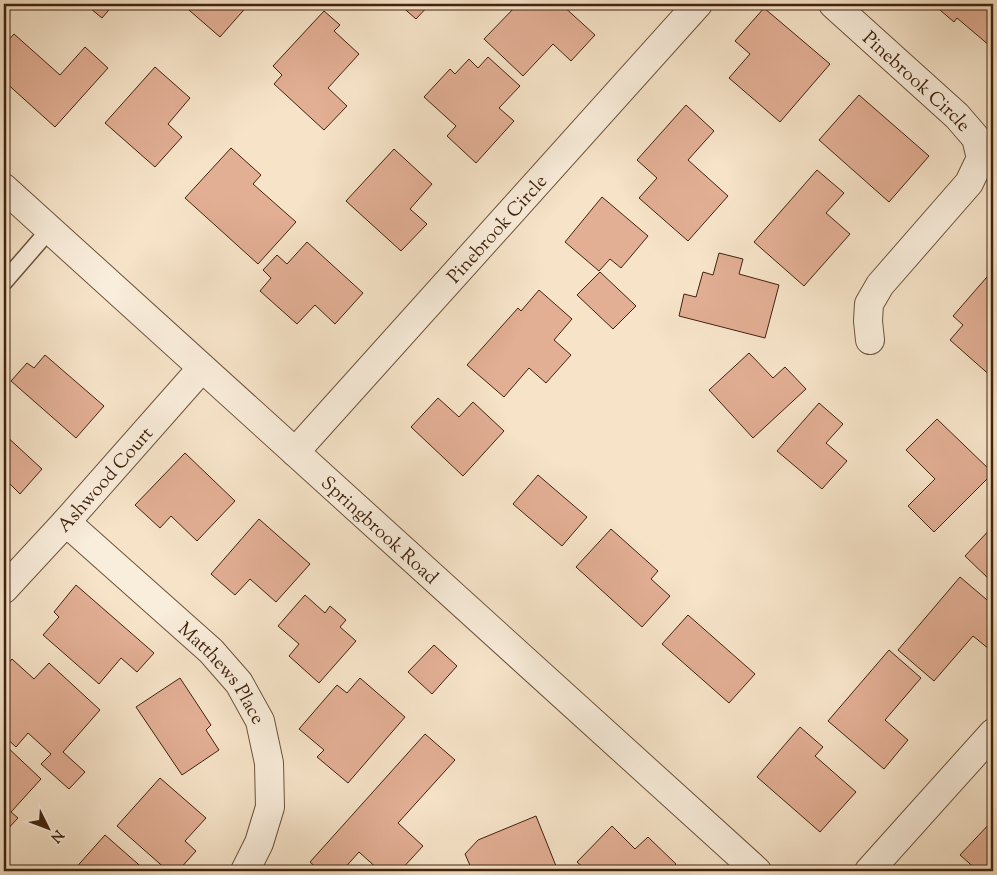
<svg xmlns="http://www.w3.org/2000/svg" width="997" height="875" font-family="'Sorts Mill Goudy',serif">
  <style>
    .building { fill: #e2ae94; stroke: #41230e }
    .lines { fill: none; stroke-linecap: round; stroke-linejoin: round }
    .service-casing { stroke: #6e533c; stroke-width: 19 }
    .minor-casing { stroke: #6e533c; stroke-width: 30 }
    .tertiary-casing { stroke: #6e533c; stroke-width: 30 }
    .service { stroke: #f9eddb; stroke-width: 16 }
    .minor { stroke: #f9eddb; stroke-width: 28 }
    .tertiary { stroke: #f9eddb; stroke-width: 28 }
    .labels { text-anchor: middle; stroke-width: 4; stroke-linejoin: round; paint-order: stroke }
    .street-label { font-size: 19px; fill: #41230e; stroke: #f9eddb }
  </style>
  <rect width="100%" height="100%" fill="#f6e3c8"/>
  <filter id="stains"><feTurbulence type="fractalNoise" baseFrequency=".004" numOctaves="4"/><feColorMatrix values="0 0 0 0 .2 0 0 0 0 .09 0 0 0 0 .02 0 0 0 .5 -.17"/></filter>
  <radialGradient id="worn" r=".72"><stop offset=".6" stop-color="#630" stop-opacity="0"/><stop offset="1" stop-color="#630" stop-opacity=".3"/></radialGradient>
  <!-- building -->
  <g class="building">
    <path d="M 85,4 L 114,4 L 102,18 Z"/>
    <path d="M 182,4 L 249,4 L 220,37 Z"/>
    <path d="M 399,4 L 430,4 L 416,19 Z"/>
    <path d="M 518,4 L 561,4 L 595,35 L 571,61 L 553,44 L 523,76 L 484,39 Z"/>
    <path d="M 933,4 L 993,4 L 993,42 L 990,46 L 957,18 L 954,22 Z"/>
    <path d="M 764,8 L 830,64 L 780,122 L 729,78 L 750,54 L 735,41 Z"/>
    <path d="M 324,11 L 340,25 L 334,31 L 359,54 L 328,88 L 347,106 L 324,130 L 274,84 L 282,75 L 273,66 Z"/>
    <path d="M 14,34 L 60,75 L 85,47 L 108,68 L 55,127 L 4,81 L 4,45 Z"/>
    <path d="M 488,57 L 520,86 L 499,108 L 514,121 L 476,163 L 447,136 L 456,126 L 424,97 L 450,69 L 455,74 L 469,59 L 478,68 Z"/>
    <path d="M 155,67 L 190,98 L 168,124 L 182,137 L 155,167 L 105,123 Z"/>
    <path d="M 859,95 L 929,156 L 889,202 L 819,140 Z"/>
    <path d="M 686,105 L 714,131 L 688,160 L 728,196 L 688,241 L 639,198 L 657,178 L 637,160 Z"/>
    <path d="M 231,148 L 261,175 L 253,184 L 296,222 L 258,264 L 185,198 Z"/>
    <path d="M 394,149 L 432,184 L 410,209 L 427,224 L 401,251 L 346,201 Z"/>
    <path d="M 817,170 L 844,193 L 826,213 L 850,234 L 804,286 L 754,242 Z"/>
    <path d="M 602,197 L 648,236 L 621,268 L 610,259 L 599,271 L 565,242 Z"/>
    <path d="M 307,242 L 363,293 L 335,324 L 315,305 L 297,324 L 260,291 L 271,278 L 263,270 L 277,255 L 287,264 Z"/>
    <path d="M 719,253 L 743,259 L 739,274 L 779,285 L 765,338 L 679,316 L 684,294 L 696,297 L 703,272 L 713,275 Z"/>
    <path d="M 993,270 L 993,378 L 950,340 L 963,325 L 953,316 Z"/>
    <path d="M 600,272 L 636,306 L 613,329 L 577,295 Z"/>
    <path d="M 539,290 L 572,319 L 554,340 L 571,355 L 546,383 L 529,368 L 504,397 L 467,365 L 518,308 L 521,311 Z"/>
    <path d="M 749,353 L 773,378 L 785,367 L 806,389 L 753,438 L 709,390 Z"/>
    <path d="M 45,355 L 104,406 L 76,438 L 11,381 L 27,363 L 34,368 Z"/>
    <path d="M 438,398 L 459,417 L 473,402 L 504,431 L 463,476 L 411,427 Z"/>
    <path d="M 819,403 L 843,424 L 826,443 L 847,461 L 822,489 L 777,451 Z"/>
    <path d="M 937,419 L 993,473 L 934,532 L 908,506 L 935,479 L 906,450 Z"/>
    <path d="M 4,434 L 42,469 L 20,494 L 7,481 L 4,485 Z"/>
    <path d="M 185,453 L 235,501 L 197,541 L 171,516 L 160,528 L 135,505 Z"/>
    <path d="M 538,475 L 587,517 L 562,546 L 513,504 Z"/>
    <path d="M 259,519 L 310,564 L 276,602 L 250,579 L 235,595 L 211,574 Z"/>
    <path d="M 993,526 L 993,583 L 965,556 Z"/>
    <path d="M 611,529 L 658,571 L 651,579 L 670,596 L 642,627 L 576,567 Z"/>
    <path d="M 960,577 L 993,605 L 993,644 L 989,649 L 973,636 L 934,681 L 898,650 Z"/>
    <path d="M 76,585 L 154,653 L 137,672 L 121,658 L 99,684 L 43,635 L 59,617 L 54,612 Z"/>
    <path d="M 305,595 L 325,613 L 330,606 L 346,620 L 340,627 L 356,641 L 319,683 L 289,656 L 299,644 L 278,626 Z"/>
    <path d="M 688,615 L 755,674 L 729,703 L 662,644 Z"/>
    <path d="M 434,645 L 457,666 L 432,694 L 408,672 Z"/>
    <path d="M 889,650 L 921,678 L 885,720 L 908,740 L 884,769 L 828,721 Z"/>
    <path d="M 12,659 L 34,679 L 49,663 L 100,710 L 63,752 L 85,772 L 69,789 L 41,764 L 51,754 L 28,733 L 16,747 L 4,736 L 4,668 Z"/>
    <path d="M 180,678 L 211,725 L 206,730 L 219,750 L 182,775 L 136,707 Z"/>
    <path d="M 360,678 L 405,717 L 348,783 L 317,757 L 324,750 L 299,729 L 337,685 L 347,693 Z"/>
    <path d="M 800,727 L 823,747 L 815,756 L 856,792 L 820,832 L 757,777 Z"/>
    <path d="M 425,734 L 455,760 L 398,823 L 423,846 L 400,871 L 380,871 L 359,852 L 342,871 L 320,871 L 310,862 Z"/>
    <path d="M 4,744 L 41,779 L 11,812 L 18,818 L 4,833 Z"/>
    <path d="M 160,778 L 206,818 L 185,841 L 196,851 L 178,871 L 168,871 L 117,826 Z"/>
    <path d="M 536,816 L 558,871 L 468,871 L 472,870 L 465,854 L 478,840 Z"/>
    <path d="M 992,821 L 993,871 L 978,871 L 960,855 Z"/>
    <path d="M 612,826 L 635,849 L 648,837 L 676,864 L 669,871 L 587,871 L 577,862 Z"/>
    <path d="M 105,835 L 146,871 L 73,871 Z"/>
  </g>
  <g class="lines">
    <defs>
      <path id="service" d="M 4,282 L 50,229"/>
      <g id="minor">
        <path id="s1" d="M 833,4 L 957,116 L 976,138 L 981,158 L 969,183 L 880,285 L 869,304 L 868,321 L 870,340"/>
        <path id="s2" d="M 295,452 L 698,4"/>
        <path id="s3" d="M 66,522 L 211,651 L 239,683 L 260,721 L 269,763 L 270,807 L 259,843 L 245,871"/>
        <path id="s4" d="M 4,589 L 66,522 L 202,368"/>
        <path d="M 869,871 L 993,733"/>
      </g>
      <g id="tertiary">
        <path id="s5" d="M 4,188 L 757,871"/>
      </g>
    </defs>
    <!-- service casing -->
    <use href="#service" class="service-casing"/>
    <!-- minor casing -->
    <use href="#minor" class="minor-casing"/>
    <!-- tertiary casing -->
    <use href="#tertiary" class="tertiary-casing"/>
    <!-- service -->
    <use href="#service" class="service"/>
    <!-- minor -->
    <use href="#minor" class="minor"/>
    <!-- tertiary -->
    <use href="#tertiary" class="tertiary"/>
  </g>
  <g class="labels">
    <!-- street labels -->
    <g class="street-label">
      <text dy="7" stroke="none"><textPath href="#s1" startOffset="114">Pinebrook Circle</textPath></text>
      <text dy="7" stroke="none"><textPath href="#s2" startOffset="301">Pinebrook Circle</textPath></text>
      <text dy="7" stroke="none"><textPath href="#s4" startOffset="149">Ashwood Court</textPath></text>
      <text dy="7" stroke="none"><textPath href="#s5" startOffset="508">Springbrook Road</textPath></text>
      <text dy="7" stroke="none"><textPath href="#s3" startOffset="218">Matthews Place</textPath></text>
    </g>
  </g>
  <!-- margin -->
  <rect width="997" height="875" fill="none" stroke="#f6e3c8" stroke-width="20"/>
  <rect x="5" y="5" width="987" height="865" fill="none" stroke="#41230e" stroke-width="2.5"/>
  <rect x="10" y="10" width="977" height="855" fill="none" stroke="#41230e"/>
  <!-- north arrow -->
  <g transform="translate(48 828) rotate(132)" stroke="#f9eddb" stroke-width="4" paint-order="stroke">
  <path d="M0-4L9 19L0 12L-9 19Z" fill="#41230e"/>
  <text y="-8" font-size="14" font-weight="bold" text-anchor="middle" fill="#41230e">N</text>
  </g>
  <rect width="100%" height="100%" filter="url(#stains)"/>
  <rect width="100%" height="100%" fill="url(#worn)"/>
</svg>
